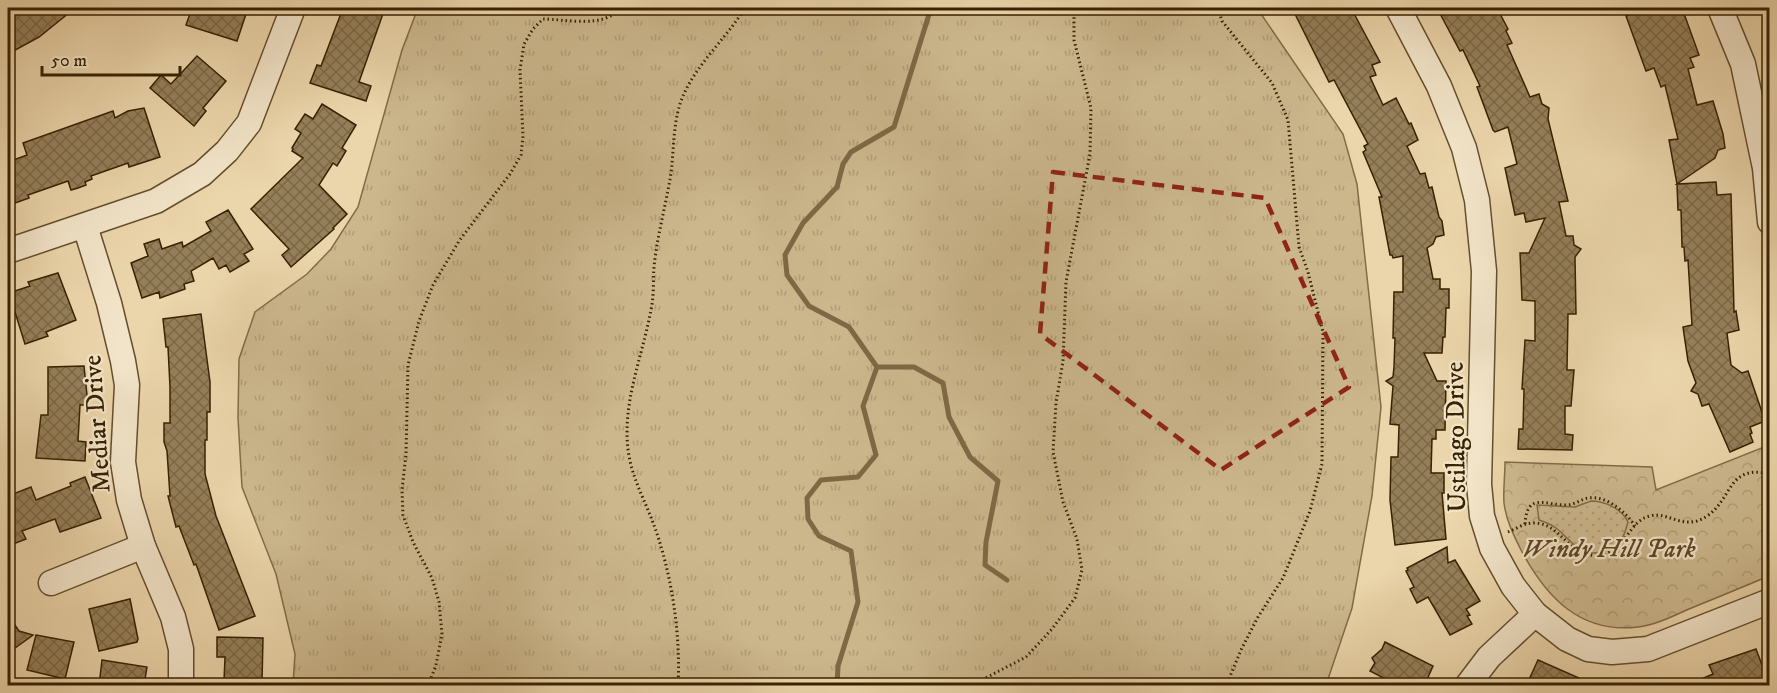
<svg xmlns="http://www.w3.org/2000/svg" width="1777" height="693" font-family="'IM FELL DW Pica',serif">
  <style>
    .grass { fill: url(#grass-tufts); stroke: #826c48; stroke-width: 1.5 }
    .park { fill: url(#park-crowns); stroke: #826c48; stroke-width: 1.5 }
    .garden { fill: url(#garden-dots); stroke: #826c48; stroke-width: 1.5 }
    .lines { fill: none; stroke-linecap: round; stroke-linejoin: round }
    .stream { stroke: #7e6945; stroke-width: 5 }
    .building { fill: url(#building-cross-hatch); stroke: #372202; stroke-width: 1.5 }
    .minor-casing { stroke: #644f2c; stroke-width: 27 }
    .path { stroke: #372202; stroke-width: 3; stroke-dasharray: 1.5 3; stroke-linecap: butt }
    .minor { stroke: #f2e4c8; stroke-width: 24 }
    .marked { fill: none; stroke: #8f2418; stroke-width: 4.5; stroke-dasharray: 12 8; stroke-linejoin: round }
    .labels { text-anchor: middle; stroke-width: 4.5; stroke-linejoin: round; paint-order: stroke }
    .street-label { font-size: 26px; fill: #372202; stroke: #f2e4c8 }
    .park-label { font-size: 26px; font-style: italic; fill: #5c4725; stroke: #f2e4c8 }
  </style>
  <defs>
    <pattern id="grass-tufts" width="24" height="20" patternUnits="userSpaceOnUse" patternTransform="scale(1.5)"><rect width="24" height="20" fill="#ccb78d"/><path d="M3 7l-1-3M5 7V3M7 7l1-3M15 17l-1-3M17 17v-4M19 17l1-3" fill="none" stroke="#b09d78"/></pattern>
    <pattern id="park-crowns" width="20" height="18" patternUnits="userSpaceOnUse" patternTransform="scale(1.5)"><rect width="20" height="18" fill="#ccb78d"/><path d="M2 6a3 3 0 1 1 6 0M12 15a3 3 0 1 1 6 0" fill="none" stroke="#b09d78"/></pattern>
    <pattern id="garden-dots" width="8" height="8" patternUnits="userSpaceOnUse" patternTransform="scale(1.5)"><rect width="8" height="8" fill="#ccb78d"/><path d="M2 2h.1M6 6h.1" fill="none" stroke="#b09d78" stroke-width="1.8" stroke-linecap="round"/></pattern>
    <pattern id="building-cross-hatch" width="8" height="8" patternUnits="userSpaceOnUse" patternTransform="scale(1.5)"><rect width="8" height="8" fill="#957f59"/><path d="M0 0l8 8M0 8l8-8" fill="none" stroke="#7a6847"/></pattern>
  </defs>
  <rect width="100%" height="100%" fill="#ebd5aa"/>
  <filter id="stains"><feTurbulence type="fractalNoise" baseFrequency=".00333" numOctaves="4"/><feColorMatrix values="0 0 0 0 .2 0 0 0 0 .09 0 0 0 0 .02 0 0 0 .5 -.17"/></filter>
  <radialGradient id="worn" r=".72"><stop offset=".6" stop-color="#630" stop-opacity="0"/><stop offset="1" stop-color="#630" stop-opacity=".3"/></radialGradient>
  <!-- grass -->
  <path class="grass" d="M 418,8 L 1257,8 L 1343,134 L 1357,184 L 1381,407 L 1372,496 L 1352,608 L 1326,685 L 293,685 L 295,654 L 276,574 L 242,487 L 238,418 L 239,359 L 255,312 L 307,274 L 331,249 L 358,207 L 402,50 Z"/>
  <!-- park -->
  <path class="park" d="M 1769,445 L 1769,576 C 1743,587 1716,598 1689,609 C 1673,616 1656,625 1638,627 C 1580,634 1546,597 1521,550 C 1514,536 1506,520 1504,503 C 1503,490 1505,476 1505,462 L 1652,467 L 1656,490 Z"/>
  <!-- garden -->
  <path class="garden" d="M 1591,501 C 1605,501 1622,509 1628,522 C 1624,537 1621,546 1605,551 C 1579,559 1574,542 1556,528 C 1551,524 1545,522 1539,520 L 1537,505 L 1575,507 Z"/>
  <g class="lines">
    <!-- stream -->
    <g class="stream">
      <path d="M 877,367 L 849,327 L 809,306 L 787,275 L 785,255 L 803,223 L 837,187 L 843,164 L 851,152 L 894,127 L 931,8"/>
      <path d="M 877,367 L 914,367 L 943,383 L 949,417 L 970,457 L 998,481 L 986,542 L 985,565 L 1007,580"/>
      <path d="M 837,686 L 838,666 L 858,602 L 851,551 L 819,536 L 808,519 L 807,498 L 821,480 L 858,477 L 876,455 L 863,406 L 877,367"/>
    </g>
  </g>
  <!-- building -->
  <g class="building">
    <path d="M 14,8 L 75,8 L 39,37 L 8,54 L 8,11 Z"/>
    <path d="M 192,8 L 248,8 L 237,41 L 186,25 Z"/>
    <path d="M 343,8 L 385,8 L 359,82 L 371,86 L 366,101 L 310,83 L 317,65 L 321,66 Z"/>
    <path d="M 1292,8 L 1351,8 L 1380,62 L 1372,65 L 1376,75 L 1370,77 L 1383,105 L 1396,98 L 1409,124 L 1411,123 L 1418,140 L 1407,146 L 1420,174 L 1425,173 L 1429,188 L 1432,187 L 1439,217 L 1442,221 L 1444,235 L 1436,237 L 1433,244 L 1427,248 L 1433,279 L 1440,279 L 1440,289 L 1449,289 L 1449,308 L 1446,308 L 1445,337 L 1443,337 L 1442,353 L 1424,353 L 1437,381 L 1446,381 L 1445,430 L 1436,430 L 1436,439 L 1432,439 L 1431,473 L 1444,473 L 1444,493 L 1442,493 L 1446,539 L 1395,545 L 1390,500 L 1391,457 L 1398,457 L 1399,425 L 1390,424 L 1393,386 L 1386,381 L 1393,377 L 1394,367 L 1395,338 L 1393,338 L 1394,292 L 1403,292 L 1403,256 L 1393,258 L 1392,255 L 1390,255 L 1379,197 L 1382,197 L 1363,152 L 1366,150 L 1364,146 L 1368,144 L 1334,80 L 1329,82 Z"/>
    <path d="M 1437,8 L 1497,8 L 1508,29 L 1506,31 L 1512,43 L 1507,45 L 1530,97 L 1539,94 L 1542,104 L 1549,108 L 1548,119 L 1568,201 L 1559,202 L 1566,236 L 1573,236 L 1574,245 L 1581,249 L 1575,257 L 1576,314 L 1568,314 L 1567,370 L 1574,370 L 1571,406 L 1565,406 L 1565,434 L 1573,435 L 1572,450 L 1518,449 L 1519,429 L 1523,429 L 1524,389 L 1522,389 L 1525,340 L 1535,341 L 1535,301 L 1522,300 L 1520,253 L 1529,253 L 1545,218 L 1526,222 L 1524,213 L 1515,215 L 1505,168 L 1517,164 L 1508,127 L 1495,132 L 1493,130 L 1477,87 L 1480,86 L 1463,50 L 1460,51 Z"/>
    <path d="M 1644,8 L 1667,8 L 1669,13 L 1682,8 L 1699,55 L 1690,58 L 1694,67 L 1688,69 L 1697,105 L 1713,101 L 1723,134 L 1725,148 L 1718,150 L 1715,158 L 1677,184 L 1716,182 L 1717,195 L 1731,194 L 1734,312 L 1736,311 L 1739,330 L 1727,333 L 1731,365 L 1742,373 L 1748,371 L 1765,421 L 1750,427 L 1752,433 L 1750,434 L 1753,442 L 1730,452 L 1709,404 L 1702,406 L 1698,394 L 1691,391 L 1696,383 L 1688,361 L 1683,327 L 1692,325 L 1688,260 L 1685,261 L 1684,247 L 1682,247 L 1681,210 L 1678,210 L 1677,184 L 1669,140 L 1678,139 L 1665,85 L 1661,87 L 1654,68 L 1646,71 L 1626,16 Z"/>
    <path d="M 197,56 L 226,81 L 203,108 L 206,111 L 194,126 L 150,88 L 161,75 L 171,84 Z"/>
    <path d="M 322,104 L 356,125 L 342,148 L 346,151 L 337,166 L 333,163 L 319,185 L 347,214 L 333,228 L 334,229 L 291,267 L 282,255 L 289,249 L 251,209 L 303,158 L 292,151 L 293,149 L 292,148 L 301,133 L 295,129 L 305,114 L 313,119 Z"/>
    <path d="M 144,108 L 160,157 L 129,167 L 128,163 L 91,176 L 92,179 L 85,182 L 86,185 L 78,188 L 71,190 L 68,181 L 28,195 L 29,198 L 15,203 L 8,182 L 8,162 L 27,155 L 23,143 L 113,111 L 115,118 L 128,111 Z"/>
    <path d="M 228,210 L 253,249 L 244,254 L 249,261 L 230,272 L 226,265 L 219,269 L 213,258 L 191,271 L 194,281 L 184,284 L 185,289 L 160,298 L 159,292 L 142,298 L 131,263 L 148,256 L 144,244 L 159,239 L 162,249 L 182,242 L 183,247 L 211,231 L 206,222 Z"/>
    <path d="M 58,273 L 76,320 L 46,332 L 48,336 L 25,344 L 9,293 L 30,286 L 28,282 Z"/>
    <path d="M 201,314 L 210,382 L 210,412 L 207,412 L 207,440 L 205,440 L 205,474 L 216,516 L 255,616 L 219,630 L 196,564 L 194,565 L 179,526 L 176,527 L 168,496 L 170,496 L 167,451 L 164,442 L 164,423 L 170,423 L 170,387 L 168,347 L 166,347 L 163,319 Z"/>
    <path d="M 84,366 L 88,405 L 80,405 L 78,441 L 86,442 L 85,461 L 36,458 L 41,415 L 48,415 L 48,367 Z"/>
    <path d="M 85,477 L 101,518 L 60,532 L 55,519 L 22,531 L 26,539 L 8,546 L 8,496 L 31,487 L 36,500 L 71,486 L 70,483 Z"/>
    <path d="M 1447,547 L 1448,563 L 1455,560 L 1480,601 L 1466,609 L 1470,615 L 1467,616 L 1472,624 L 1450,635 L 1428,597 L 1417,603 L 1410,589 L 1414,587 L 1406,571 L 1408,570 L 1407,568 Z"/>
    <path d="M 130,599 L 138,639 L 137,642 L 99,651 L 89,609 Z"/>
    <path d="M 8,615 L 19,631 L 33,635 L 8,653 Z"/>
    <path d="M 36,635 L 74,642 L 65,679 L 27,670 Z"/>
    <path d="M 217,637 L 263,638 L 262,682 L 224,681 L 225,657 L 217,657 Z"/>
    <path d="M 1385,642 L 1433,666 L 1425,684 L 1417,680 L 1411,685 L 1399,686 L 1370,671 L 1375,663 L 1372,658 L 1382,649 Z"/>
    <path d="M 1756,649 L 1762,665 L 1770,662 L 1770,686 L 1685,686 L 1713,674 L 1709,665 Z"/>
    <path d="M 102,660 L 147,667 L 144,685 L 129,683 L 129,686 L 99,686 Z"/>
    <path d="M 1538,660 L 1597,686 L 1526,686 Z"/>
  </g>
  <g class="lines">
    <defs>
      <g id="minor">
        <path d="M 1398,8 L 1439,86 L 1464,148 L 1477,200 L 1484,271 L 1479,484 L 1482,516 L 1492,548 L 1513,586 L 1535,614 L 1567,639 L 1588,649 L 1612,652 L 1648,649 L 1770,601"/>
        <path d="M 1720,8 L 1743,64 L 1765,168 L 1770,222"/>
        <path d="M 85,226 L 109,303 L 123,361 L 127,385 L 123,462 L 129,500 L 143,546 L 173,617 L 181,649 L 181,686"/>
        <path d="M 8,251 L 156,201 L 202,174 L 227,151 L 249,123 L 293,8"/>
        <path d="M 51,583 L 143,546"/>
        <path d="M 1467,686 L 1489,657 L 1535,614"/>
      </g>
    </defs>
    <!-- minor casing -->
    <use href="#minor" class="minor-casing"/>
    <!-- path -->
    <g class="path">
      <path d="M 1218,8 L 1222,21 L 1272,83 L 1288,120 L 1299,247 L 1308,272 L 1323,332 L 1322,464 L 1310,511 L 1283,578 L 1258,617 L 1241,650 L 1226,686"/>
      <path d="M 1525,524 C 1527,492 1545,505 1566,505 C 1575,505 1581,499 1588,498 C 1606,495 1626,512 1635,526"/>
      <path d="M 1508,532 C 1516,529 1524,523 1533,523 C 1565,522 1570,568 1610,552 C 1627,544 1631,520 1650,516 C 1669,511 1684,532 1707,516 C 1733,499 1727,464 1770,474"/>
      <path d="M 428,686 L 436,665 L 442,634 L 439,602 L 432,578 L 413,542 L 403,515 L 402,490 L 406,454 L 408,365 L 419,321 L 433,285 L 459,241 L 510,174 L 521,155 L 523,136 L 520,70 L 524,44 L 533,29 L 543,19 C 565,19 605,29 619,8"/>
      <path d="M 678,686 C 681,633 671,569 652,520 C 644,499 633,479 629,456 C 620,404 644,354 652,304 C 654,292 653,279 654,267 C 657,236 666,205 671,173 C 674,149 673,124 681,101 C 694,66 726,39 745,8"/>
      <path d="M 970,686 L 1026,657 L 1052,629 L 1075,598 L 1082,570 L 1077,539 L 1063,502 L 1053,452 L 1056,403 L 1063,361 L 1066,282 L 1090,154 L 1091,108 L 1074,40 L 1074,8"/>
    </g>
    <!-- minor -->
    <use href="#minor" class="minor"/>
  </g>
  <!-- marked area -->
  <path class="marked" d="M 1053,172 L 1265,198 L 1349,387 L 1221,470 L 1040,334 Z"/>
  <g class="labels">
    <!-- street labels -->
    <g class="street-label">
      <text transform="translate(96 424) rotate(-94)" y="9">Mediar Drive</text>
      <text transform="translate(1455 437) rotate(-91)" y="9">Ustilago Drive</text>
    </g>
    <!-- park labels -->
    <g class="park-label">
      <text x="1609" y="557">Windy Hill Park</text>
    </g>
  </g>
  <!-- margin -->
  <rect width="1777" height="693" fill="none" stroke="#ebd5aa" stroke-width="30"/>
  <rect x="9" y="9" width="1759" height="675" fill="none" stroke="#372202" stroke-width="3"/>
  <rect x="15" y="15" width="1747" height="663" fill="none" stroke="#372202" stroke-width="1.5"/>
  <!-- scale -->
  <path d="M42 66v9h138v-9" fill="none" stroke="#372202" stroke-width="3"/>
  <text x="51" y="66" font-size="18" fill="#372202" stroke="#f2e4c8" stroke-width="4.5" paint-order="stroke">50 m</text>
  <rect width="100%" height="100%" filter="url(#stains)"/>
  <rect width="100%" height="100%" fill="url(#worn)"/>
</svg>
